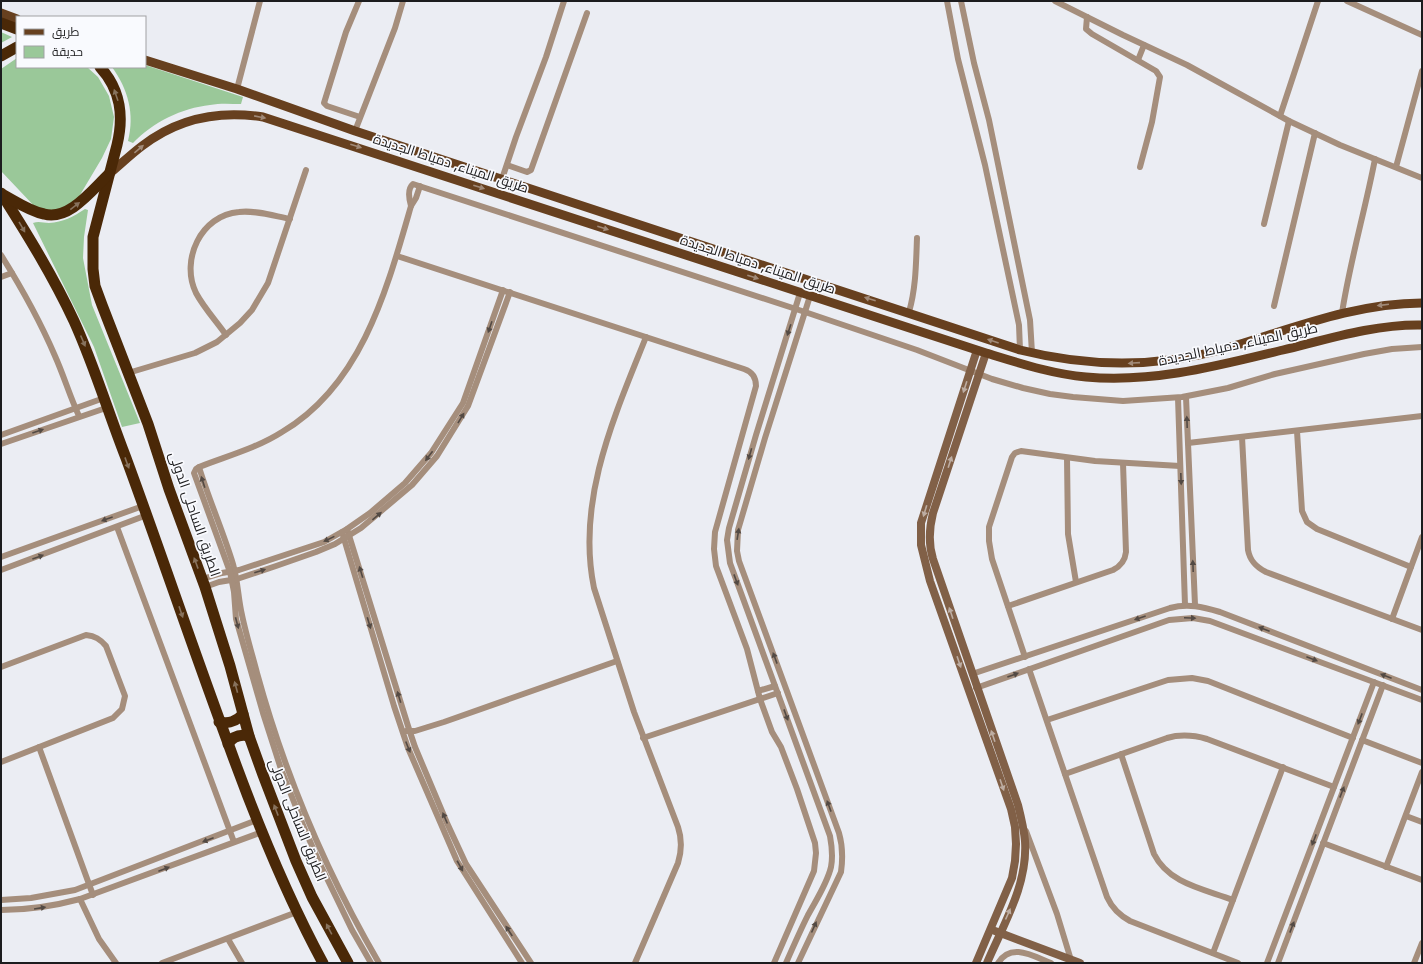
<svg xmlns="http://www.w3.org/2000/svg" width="1423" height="964" font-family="Inter,Cairo,sans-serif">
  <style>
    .green { fill: #9ac899 }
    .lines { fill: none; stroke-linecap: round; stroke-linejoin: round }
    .street { stroke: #a58e7c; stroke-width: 6 }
    .secondary { stroke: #816047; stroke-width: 8 }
    .primary { stroke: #67401f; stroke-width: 9 }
    .highway { stroke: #4a2807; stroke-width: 11 }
    .oneway { fill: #87725d }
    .oneway2 { fill: #a18a78 }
    .oneway3 { fill: #534a44 }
    .oneway4 { fill: #bdada2 }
    .labels { text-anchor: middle; stroke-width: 3.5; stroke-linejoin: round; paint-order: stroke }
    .street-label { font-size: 14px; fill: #1c1c1e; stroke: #f9fafe }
  </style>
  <rect width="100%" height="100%" fill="#ebedf3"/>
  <!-- green -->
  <g class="green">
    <path d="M 1,32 L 12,37 L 1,43 Z"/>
    <path d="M 17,58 L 17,67 L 87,67 L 98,77 L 109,96 L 114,117 L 111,139 L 102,158 L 77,200 L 59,212 L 36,208 L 1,171 L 1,69 Z"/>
    <path d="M 145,65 L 243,97 L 241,104 C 231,104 220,103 210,105 C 182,108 153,122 133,143 L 128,141 C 135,114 128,89 112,67 L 145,67 Z"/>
    <path d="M 85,209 L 88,210 L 84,237 L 83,258 L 92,305 L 140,423 L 122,427 L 94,347 L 33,223 C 39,221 43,223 49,223 C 63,222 73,217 85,209 Z"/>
  </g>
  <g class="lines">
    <!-- street -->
    <g class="street">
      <path d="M 359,1 L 346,32 L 324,103 L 327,106 L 360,117"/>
      <path d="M 947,1 L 958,59 L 985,165 L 1019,325 L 1020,350"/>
      <path d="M 961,1 L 974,63 L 989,120 L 1030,320 L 1032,353"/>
      <path d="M 1055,1 L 1123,35 L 1187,65 L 1289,121 L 1340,145 L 1422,178"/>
      <path d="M 1347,1 L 1422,35"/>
      <path d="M 1087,17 L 1086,29 L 1092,34 L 1156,71 L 1160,77 L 1152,122 L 1140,167"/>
      <path d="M 1138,60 L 1144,45"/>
      <path d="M 237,89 L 260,1"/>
      <path d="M 1280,116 L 1318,1"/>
      <path d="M 355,131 L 395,28 L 403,1"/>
      <path d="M 507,165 L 527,172 L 531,170 L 587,13"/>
      <path d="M 1396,167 L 1422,71"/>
      <path d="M 502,179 L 516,137 L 546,57 L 564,1"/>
      <path d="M 411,206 C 409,199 407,189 413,184 L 805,312 L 917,350 L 992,379 L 1023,388 L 1050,394 L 1073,397 L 1123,401 L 1182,397 L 1228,388 L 1275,374 L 1364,354 L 1392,349 L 1422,347"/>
      <path d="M 1264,224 L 1289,121"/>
      <path d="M 1,255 C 21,287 40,321 55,356 C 64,376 70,397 79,416"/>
      <path d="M 397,256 L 744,369 C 753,372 756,378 756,386 L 715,532 L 714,549 L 716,566 L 747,649 L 760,699 L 772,732 L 781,747 L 797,789 L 815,843 L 816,853 L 814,871 L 774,963"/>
      <path d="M 1,277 L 12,273"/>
      <path d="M 1274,306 L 1315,133"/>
      <path d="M 909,312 C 916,288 916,263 917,238"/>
      <path d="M 1342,313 C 1350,261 1365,211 1375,159"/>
      <path d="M 226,335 C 217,322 204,308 196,293 C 180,260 201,215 239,212 C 256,210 274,216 290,219"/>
      <path d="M 128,373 L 195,353 L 217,342 L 240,323 L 252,310 L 268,283 L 306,170"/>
      <path d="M 1186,397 L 1195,605"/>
      <path d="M 1178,398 L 1185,605"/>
      <path d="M 1297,431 L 1302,511 L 1307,522 L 1317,529 L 1411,567"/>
      <path d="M 1,435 L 104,398"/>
      <path d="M 1242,437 L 1248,550 C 1250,561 1256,567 1266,572 L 1422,630"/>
      <path d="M 1188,443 L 1422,416"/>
      <path d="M 1,444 L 106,408"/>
      <path d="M 1067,458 L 1068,534 L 1076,582"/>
      <path d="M 199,467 C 209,500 223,531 233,564 C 238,581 238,598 242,615 C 246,634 252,654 257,673 C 285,775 326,872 379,963"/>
      <path d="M 117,527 L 234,842"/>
      <path d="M 347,529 L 408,726 L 415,747 L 447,823 L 466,864 L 531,963"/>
      <path d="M 342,532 L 394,706 L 408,748 L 457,861 L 522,963"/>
      <path d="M 1,557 L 143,506"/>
      <path d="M 1,570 L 147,515"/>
      <path d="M 202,579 L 222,573 L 239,570 L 324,542 L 347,529 L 370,513 L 405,483 L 431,453 L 463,403 L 503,290"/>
      <path d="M 205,587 L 219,582 L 237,579 L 276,566 L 316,552 L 335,544 L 361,528 L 412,485 L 437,456 L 468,406 L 510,292"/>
      <path d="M 1008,606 L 1113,570 C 1121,566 1125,561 1126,552 L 1123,463"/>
      <path d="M 1392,619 L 1422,537"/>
      <path d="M 1025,657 L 992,559 L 989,541 L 989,527 L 1012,457 L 1015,453 L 1021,451 L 1095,461 L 1180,466"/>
      <path d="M 1,667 L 86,635 C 95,636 100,639 106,646 L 125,696 L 122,709 L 113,718 L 1,762"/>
      <path d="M 1029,669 L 1107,897 C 1112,908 1119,915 1130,921 L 1238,963"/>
      <path d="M 972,674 L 1170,608 C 1188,603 1203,607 1220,612 L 1422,690"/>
      <path d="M 976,688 L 1169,620 L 1193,618 L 1210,621 L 1422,700"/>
      <path d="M 758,691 L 775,686"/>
      <path d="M 1047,720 L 1168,680 L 1192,678 L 1208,681 L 1353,738"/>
      <path d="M 406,731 L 415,731 L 444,722 L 617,661"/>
      <path d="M 643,738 L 778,693"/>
      <path d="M 1362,740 L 1422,763"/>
      <path d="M 39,747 L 93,895"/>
      <path d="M 1121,754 L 1154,854 C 1169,884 1204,889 1233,900"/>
      <path d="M 1065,774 L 1167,738 C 1181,734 1193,735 1207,739 L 1334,787"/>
      <path d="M 1406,816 L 1422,822"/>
      <path d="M 1026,831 L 1057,914 L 1071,960"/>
      <path d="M 1323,843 L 1422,880"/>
      <path d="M 1386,867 L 1422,772"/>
      <path d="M 80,899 L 99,939 L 116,963"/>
      <path d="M 1,900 L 31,898 L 75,890 L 257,820"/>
      <path d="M 1,910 C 28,910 54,906 80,899 L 262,832"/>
      <path d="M 228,939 L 242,963"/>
      <path d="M 1213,953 L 1283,767"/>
      <path d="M 162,963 L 297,912"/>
      <path d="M 371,963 L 352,930 L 320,864 L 305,830 L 281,769 L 263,713 L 236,619 L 234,592 L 230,572 L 194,473 L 196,469 L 199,467 C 227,456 257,448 282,432 C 362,385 387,289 411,206 L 416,198 L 420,186"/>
      <path d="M 635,963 L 678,863 C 682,850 682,839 678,827 L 634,712 L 594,588 C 576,501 614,417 646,337"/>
      <path d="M 786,963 C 793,947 800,931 808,915 C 816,900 827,884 831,867 C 833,857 832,847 830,836 L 730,563 L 727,540 L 729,528 L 756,435 L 800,293"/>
      <path d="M 798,963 L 841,872 C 843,858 843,847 839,833 L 739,561 L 737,551 L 738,530 L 765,438 L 810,296"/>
      <path d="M 998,963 C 1011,942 1033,956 1051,963"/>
      <path d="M 1267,963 L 1374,682"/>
      <path d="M 1278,963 L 1383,685"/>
      <path d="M 1414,963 L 1422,943"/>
    </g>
    <!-- secondary -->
    <g class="secondary">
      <path d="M 986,353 L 933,513 C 929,529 928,543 933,559 L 1018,805 C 1021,817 1024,829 1025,841 C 1028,885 1003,925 987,963"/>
      <path d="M 995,931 L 1080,963"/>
      <path d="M 976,963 L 1012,878 L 1015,861 L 1016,844 L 1015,827 L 1011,809 L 930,581 L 921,545 L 921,523 L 977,350"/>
    </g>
    <!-- primary -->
    <g class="primary">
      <path d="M 1,13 L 17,19"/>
      <path d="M 145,60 L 237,89 L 355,131 L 1020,350 C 1088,367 1156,368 1224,349 C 1289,330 1354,303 1422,303"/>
      <path d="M 109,174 C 120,165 130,155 142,146 C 178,118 218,110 263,117 L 986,353 C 1019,363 1052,374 1086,377 C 1154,383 1217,366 1283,350 C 1328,339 1375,324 1422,325"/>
    </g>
    <!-- highway -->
    <g class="highway">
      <path d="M 1,23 L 17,29"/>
      <path d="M 1,56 L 17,47"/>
      <path d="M 100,67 C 121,90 124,116 117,145 L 93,237 L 93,269 L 95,286 L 102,305 L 148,424 L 169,489 L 205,587 L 230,666 L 249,736 L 263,775 L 296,861 L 312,897 L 348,963"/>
      <path d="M 1,193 C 27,234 53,276 74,321 C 94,365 108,412 126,458 C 161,553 193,649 228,743 C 255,818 285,893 323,963"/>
      <path d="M 2,194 C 15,201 29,211 44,214 C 69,221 92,190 109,174"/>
      <path d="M 219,722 C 229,724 236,722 243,714"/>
      <path d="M 228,744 C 233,736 240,734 249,736"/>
    </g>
  </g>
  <!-- one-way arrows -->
  <defs><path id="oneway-solid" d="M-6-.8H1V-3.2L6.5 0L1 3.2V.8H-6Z"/></defs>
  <g class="oneway">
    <use href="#oneway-solid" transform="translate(116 95) rotate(-109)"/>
    <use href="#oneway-solid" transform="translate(75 206) rotate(-38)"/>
    <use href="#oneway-solid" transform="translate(22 227) rotate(60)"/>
    <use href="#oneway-solid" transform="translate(83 341) rotate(67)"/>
    <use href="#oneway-solid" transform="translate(127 463) rotate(70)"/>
    <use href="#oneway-solid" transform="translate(196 563) rotate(-110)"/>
    <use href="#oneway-solid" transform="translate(181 612) rotate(71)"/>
    <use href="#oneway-solid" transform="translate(236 687) rotate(-105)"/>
    <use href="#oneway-solid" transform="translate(276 810) rotate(-111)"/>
    <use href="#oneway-solid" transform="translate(329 929) rotate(-118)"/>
  </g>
  <g class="oneway2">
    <use href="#oneway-solid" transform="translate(260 117) rotate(11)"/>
    <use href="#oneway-solid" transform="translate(356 146) rotate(18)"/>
    <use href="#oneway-solid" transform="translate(139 149) rotate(-40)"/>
    <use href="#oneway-solid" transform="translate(479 187) rotate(18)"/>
    <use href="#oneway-solid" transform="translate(603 228) rotate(18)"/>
    <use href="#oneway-solid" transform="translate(753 277) rotate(18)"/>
    <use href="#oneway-solid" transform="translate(870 299) rotate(-162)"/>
    <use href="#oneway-solid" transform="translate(1383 305) rotate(173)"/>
    <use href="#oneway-solid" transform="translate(993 341) rotate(-161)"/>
    <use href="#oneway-solid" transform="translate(1134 363) rotate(176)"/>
  </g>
  <g class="oneway3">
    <use href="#oneway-solid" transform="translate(490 327) rotate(109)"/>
    <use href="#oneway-solid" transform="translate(789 330) rotate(108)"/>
    <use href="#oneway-solid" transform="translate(461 418) rotate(-59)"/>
    <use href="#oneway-solid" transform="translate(1187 422) rotate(-92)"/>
    <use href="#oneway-solid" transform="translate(38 431) rotate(-19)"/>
    <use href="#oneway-solid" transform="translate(750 454) rotate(106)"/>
    <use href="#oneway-solid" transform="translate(429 456) rotate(127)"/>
    <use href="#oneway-solid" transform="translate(1181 479) rotate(88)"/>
    <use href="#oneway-solid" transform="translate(203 482) rotate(-108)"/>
    <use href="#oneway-solid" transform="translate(377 516) rotate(-40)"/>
    <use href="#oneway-solid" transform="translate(107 519) rotate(160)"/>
    <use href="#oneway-solid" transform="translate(738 534) rotate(-81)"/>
    <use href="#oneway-solid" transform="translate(329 539) rotate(154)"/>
    <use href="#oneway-solid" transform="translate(38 557) rotate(-20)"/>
    <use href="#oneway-solid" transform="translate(1193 566) rotate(-92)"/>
    <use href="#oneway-solid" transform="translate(260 571) rotate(-18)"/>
    <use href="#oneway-solid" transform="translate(361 572) rotate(-107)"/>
    <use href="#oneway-solid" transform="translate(736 580) rotate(70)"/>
    <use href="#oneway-solid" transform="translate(1140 618) rotate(161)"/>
    <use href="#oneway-solid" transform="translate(1190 618) rotate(2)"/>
    <use href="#oneway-solid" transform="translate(237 623) rotate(75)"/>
    <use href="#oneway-solid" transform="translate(369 623) rotate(73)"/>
    <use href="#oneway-solid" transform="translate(1264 629) rotate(-159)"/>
    <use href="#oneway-solid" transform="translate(775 658) rotate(-110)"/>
    <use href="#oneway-solid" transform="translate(1312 659) rotate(21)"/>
    <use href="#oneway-solid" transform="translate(1013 675) rotate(-20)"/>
    <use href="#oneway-solid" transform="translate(1386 676) rotate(-159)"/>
    <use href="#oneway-solid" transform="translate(399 697) rotate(-107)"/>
    <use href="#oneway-solid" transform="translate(786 715) rotate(70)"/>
    <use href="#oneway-solid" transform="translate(1360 719) rotate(111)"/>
    <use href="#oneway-solid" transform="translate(408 747) rotate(68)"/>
    <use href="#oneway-solid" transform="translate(1342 792) rotate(-69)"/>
    <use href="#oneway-solid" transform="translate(829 806) rotate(-110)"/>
    <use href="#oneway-solid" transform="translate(445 818) rotate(-113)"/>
    <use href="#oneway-solid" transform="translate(208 840) rotate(159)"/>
    <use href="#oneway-solid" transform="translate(1314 840) rotate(111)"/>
    <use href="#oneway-solid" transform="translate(460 866) rotate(61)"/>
    <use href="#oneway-solid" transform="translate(164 869) rotate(-21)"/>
    <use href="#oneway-solid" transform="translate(40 908) rotate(-9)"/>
    <use href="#oneway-solid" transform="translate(814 927) rotate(-66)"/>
    <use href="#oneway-solid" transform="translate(1292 927) rotate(-69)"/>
    <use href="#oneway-solid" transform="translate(509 931) rotate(-123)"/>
  </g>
  <g class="oneway4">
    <use href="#oneway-solid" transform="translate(965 387) rotate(108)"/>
    <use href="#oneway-solid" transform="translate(950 462) rotate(-72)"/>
    <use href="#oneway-solid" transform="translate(925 511) rotate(107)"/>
    <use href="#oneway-solid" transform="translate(951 613) rotate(-109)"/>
    <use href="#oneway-solid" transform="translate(959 662) rotate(71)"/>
    <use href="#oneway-solid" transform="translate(993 736) rotate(-109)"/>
    <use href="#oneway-solid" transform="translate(1002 785) rotate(71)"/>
    <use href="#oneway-solid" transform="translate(1008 914) rotate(-66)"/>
  </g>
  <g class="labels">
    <!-- street labels -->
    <g class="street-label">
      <text transform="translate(451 163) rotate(18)" y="5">طريق الميناء, دمياط الجديدة</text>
      <text transform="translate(758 264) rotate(18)" y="5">طريق الميناء, دمياط الجديدة</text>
      <text transform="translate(1238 344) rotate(-12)" y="5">طريق الميناء, دمياط الجديدة</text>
      <text transform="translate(195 514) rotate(71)" y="5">الطريق الساحلى الدولى</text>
      <text transform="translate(298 820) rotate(68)" y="5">الطريق الساحلى الدولى</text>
    </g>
  </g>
  <!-- border -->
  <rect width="1423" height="964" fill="none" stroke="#1c1c1e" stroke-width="4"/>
  <!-- legend -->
  <rect x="16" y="16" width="130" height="52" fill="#f9fafe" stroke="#a1a1a4"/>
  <rect x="24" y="29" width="20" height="6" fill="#67401f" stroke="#a1a1a4"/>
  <text x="52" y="36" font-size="12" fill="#1c1c1e">طريق</text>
  <rect x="24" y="46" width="20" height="12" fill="#9ac899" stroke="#a1a1a4"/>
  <text x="52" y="56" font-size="12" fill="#1c1c1e">حديقة</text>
</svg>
